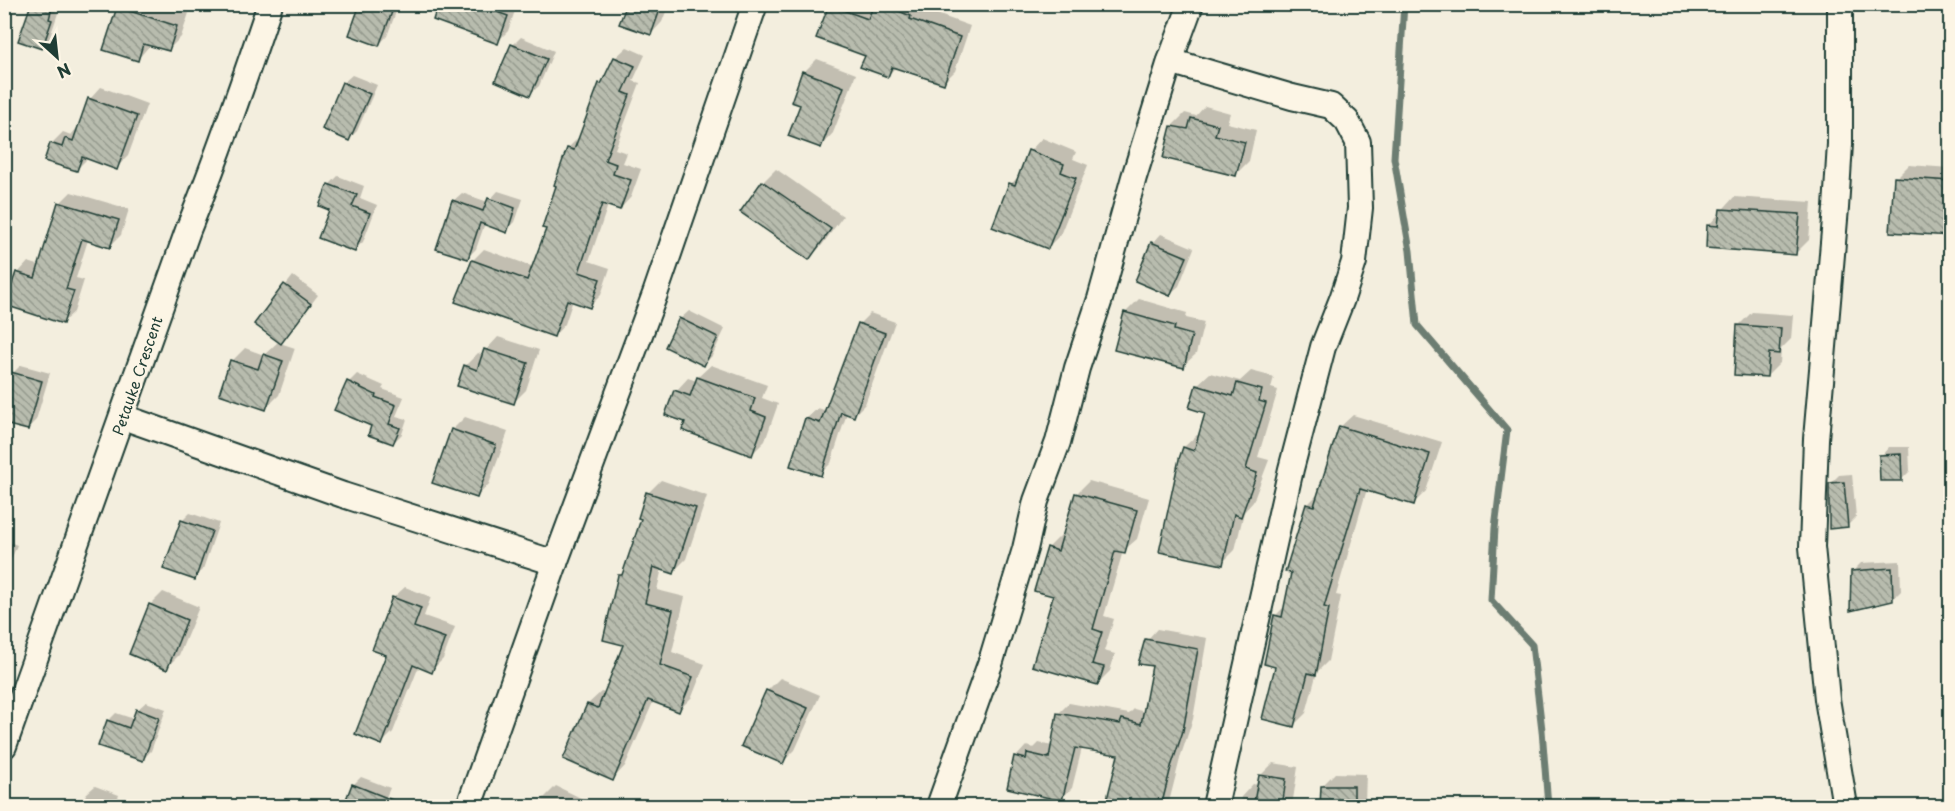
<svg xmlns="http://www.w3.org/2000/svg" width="1955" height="811" font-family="'Playpen Sans',sans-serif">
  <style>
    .shadow { fill: #0003 }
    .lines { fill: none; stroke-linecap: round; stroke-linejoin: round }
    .stream { stroke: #6c7d72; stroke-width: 7 }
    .building { fill: url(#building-back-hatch); stroke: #1f3d34; stroke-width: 1.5 }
    .minor-casing { stroke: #1f3d34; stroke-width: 28 }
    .minor { stroke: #fcf5e5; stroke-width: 24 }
    .labels { text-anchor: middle; stroke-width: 4.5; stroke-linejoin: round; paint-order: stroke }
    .street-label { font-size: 15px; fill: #1f3d34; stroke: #fcf5e5 }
  </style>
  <defs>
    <pattern id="building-back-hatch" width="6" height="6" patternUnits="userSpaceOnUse" patternTransform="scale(1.5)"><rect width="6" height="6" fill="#b8bcae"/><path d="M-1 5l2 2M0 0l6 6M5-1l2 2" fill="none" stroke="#959a8e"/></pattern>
  </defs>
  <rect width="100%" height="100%" fill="#f3eede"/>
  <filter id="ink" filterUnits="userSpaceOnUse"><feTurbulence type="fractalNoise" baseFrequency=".0167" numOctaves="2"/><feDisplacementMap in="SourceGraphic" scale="12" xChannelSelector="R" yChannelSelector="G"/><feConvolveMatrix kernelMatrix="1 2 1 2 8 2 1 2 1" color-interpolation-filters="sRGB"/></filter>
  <g filter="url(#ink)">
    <!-- shadow -->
    <g class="shadow">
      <path d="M 32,4 L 57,4 L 55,12 L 58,13 L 49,40 L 41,47 Z"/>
      <path d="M 122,4 L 160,4 L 189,13 L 181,37 L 168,50 L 151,44 L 138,59 L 118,8 Z"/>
      <path d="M 362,4 L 399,4 L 387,36 L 379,45 Z"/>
      <path d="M 424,4 L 514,4 L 517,5 L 508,31 L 497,42 L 438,9 Z"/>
      <path d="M 628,4 L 675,4 L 669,10 L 667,9 L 662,22 L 651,34 Z"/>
      <path d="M 831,4 L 869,4 L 875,7 L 875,4 L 921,4 L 920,8 L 970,26 L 955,71 L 944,82 L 897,66 L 887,76 L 867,55 L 818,37 Z"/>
      <path d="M 521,37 L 554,51 L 539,86 L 530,94 L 513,45 Z"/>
      <path d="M 627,47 L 645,55 L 633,81 L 640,83 L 615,149 L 627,153 L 623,163 L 641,169 L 631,197 L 620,209 L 608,205 L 589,261 L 610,268 L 601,295 L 590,306 L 573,300 L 565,324 L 554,336 L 473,260 L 484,249 L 534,267 L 548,228 L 568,148 L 580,136 L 600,84 L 606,78 L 615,58 Z"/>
      <path d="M 817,59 L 856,74 L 833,133 L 821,146 L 804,72 Z"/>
      <path d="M 352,75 L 377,85 L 357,131 L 349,139 L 343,83 Z"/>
      <path d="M 101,87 L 147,104 L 128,156 L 116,168 L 88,158 L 76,170 L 51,144 L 63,132 L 71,135 L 78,127 L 90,99 Z"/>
      <path d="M 1205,106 L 1230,113 L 1227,123 L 1256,130 L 1249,161 L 1236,174 L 1172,126 L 1185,113 L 1196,116 Z"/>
      <path d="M 1042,138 L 1076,152 L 1073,159 L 1088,165 L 1060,235 L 1048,247 L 1011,184 L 1021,174 L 1030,151 Z"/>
      <path d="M 1909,165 L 1950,168 L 1950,234 L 1892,230 L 1896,178 Z"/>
      <path d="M 776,169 L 843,216 L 822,245 L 809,258 L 763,182 Z"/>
      <path d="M 338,176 L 364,186 L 360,198 L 377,205 L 363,242 L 354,250 L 331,209 L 329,185 Z"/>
      <path d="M 498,191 L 523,199 L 515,222 L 506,231 L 485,223 L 476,249 L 468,257 L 453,201 L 462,193 L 488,202 Z"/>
      <path d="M 71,192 L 129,209 L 121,235 L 110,246 L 88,240 L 76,278 L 84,280 L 74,312 L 63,322 L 18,273 L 28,262 L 41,266 L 60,203 Z"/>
      <path d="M 1734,197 L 1812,202 L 1809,240 L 1796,253 L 1709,225 Z"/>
      <path d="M 1161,234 L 1194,248 L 1179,286 L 1170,294 L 1153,243 Z"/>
      <path d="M 293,276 L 318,295 L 289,333 L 280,343 L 295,348 L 279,395 L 266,408 L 232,361 L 245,348 L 264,355 L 279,341 L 256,323 Z"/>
      <path d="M 1139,299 L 1187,313 L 1186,318 L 1204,322 L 1196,354 L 1183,366 L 1116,349 L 1126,312 Z"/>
      <path d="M 689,311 L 725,329 L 712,356 L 704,364 L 680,319 Z"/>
      <path d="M 1752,312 L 1793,315 L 1791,339 L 1781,349 L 1780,363 L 1767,376 L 1739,325 Z"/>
      <path d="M 870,313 L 895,322 L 865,404 L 854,415 L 847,413 L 831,463 L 820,474 L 806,419 L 818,408 L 827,411 L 859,324 Z"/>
      <path d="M 498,337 L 539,350 L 526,390 L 514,402 L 465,366 L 478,353 L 484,355 L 486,350 Z"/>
      <path d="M 21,365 L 50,373 L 36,420 L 27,429 L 13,373 Z"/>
      <path d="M 711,365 L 767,385 L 762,398 L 778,404 L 765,441 L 752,454 L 687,421 L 676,391 L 688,378 L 697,381 L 698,377 Z"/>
      <path d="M 1251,371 L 1274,377 L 1271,388 L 1278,390 L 1258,457 L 1269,460 L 1253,502 L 1244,512 L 1235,550 L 1222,563 L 1184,447 L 1197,435 L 1200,436 L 1207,412 L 1197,385 L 1210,373 L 1240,381 Z"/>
      <path d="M 357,374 L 384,386 L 382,389 L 404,397 L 396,416 L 407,419 L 402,434 L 393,443 L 373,425 L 349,382 Z"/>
      <path d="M 1353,415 L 1442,442 L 1426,491 L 1414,503 L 1367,489 L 1336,595 L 1341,596 L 1328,661 L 1317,672 L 1306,713 L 1294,725 L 1277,665 L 1275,616 L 1285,606 L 1307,505 L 1320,492 L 1340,427 Z"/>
      <path d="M 465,417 L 508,432 L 489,484 L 477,497 L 452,430 Z"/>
      <path d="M 1889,447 L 1909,447 L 1910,471 L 1902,479 L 1881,456 Z"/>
      <path d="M 1852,474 L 1856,517 L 1847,526 L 1830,484 L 1839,475 Z"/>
      <path d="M 661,480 L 707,496 L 686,559 L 673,572 L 662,568 L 657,590 L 685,597 L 672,652 L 705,664 L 692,697 L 679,710 L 654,700 L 625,766 L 613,779 L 565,759 L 588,704 L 601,692 L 606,693 L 625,644 L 620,575 L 626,569 L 643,518 L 648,493 Z"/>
      <path d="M 1089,481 L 1149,498 L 1137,539 L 1123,551 L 1104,616 L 1114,619 L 1104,651 L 1115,654 L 1110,671 L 1097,684 L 1054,595 L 1048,548 L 1061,535 L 1064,536 L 1076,494 Z"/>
      <path d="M 190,513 L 219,523 L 203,569 L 194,578 L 182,521 Z"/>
      <path d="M 4,540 L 17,545 L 4,577 Z"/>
      <path d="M 1900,561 L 1901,591 L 1893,599 L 1852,572 L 1861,563 Z"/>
      <path d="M 405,587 L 431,597 L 424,616 L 455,627 L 443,659 L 431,671 L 419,666 L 393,732 L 382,743 L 393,598 Z"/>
      <path d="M 163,592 L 199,607 L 179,655 L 166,668 L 150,605 Z"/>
      <path d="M 1157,629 L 1207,638 L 1193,719 L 1181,755 L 1168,806 L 1107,806 L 1119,754 L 1082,748 L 1072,788 L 1061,799 L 1016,757 L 1026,746 L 1034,748 L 1039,743 L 1052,746 L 1058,714 L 1069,703 L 1129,714 L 1134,709 L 1145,712 L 1153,665 L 1147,640 Z"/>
      <path d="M 780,678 L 820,695 L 795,750 L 782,763 L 767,691 Z"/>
      <path d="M 146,702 L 166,709 L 151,751 L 142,760 L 108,721 L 116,713 L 134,719 L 137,710 Z"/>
      <path d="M 1273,763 L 1298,767 L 1292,806 L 1239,806 L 1241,797 L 1253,784 L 1258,785 L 1260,776 Z"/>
      <path d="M 1335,773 L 1366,774 L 1365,803 L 1381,803 L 1381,806 L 1322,806 L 1322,786 Z"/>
      <path d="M 361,777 L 390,788 L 382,806 L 353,785 Z"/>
      <path d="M 95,786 L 119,795 L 115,806 L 82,806 L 86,794 Z"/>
      <path d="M 556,786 L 591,803 L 590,806 L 539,806 L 543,799 Z"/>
    </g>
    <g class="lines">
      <!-- stream -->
      <path class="stream" d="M 1404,4 L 1394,158 L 1410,251 L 1417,325 L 1507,430 L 1495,528 L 1491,600 L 1532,645 L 1542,730 L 1548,806"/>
    </g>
    <!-- building -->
    <g class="building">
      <path d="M 31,4 L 53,4 L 49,19 L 52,20 L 42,49 L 18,41 Z"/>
      <path d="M 360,4 L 395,4 L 379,46 L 349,35 Z"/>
      <path d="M 438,4 L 475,4 L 508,16 L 498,44 L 433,20 Z"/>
      <path d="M 627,4 L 662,4 L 651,35 L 619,24 Z"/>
      <path d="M 874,4 L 881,4 L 911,16 L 910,19 L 960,37 L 944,84 L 892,67 L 888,77 L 860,67 L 865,56 L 816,38 L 829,5 L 868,19 Z"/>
      <path d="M 117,7 L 177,26 L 169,51 L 143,44 L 138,61 L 103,50 Z"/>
      <path d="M 511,44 L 547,59 L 530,96 L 495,81 Z"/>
      <path d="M 614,57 L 635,66 L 623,92 L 630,95 L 605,160 L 616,164 L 613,174 L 631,180 L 620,210 L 602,204 L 579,272 L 600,279 L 590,308 L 567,300 L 554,337 L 455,302 L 472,260 L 527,280 L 546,229 L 542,228 L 556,186 L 554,185 L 567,148 L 574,150 L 599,83 L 601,84 Z"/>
      <path d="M 802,71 L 844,87 L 821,148 L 788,136 L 800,105 L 791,102 Z"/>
      <path d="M 342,82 L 370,94 L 349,141 L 322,129 Z"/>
      <path d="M 88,98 L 137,116 L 117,170 L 82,157 L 77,171 L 44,161 L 50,143 L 62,147 L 65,138 L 73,141 Z"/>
      <path d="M 1191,118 L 1218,125 L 1215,135 L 1245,142 L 1236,176 L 1163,158 L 1171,126 L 1188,129 Z"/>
      <path d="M 1028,150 L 1064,164 L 1061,172 L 1076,178 L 1048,249 L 992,227 L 1009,183 L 1015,185 Z"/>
      <path d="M 1894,177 L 1950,181 L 1950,236 L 1890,232 Z"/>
      <path d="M 762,181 L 831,229 L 809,260 L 740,212 Z"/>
      <path d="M 328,184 L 357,195 L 352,206 L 370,213 L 355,252 L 318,238 L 329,210 L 319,206 Z"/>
      <path d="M 488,198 L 515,208 L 507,233 L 480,223 L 468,259 L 436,249 L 452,200 L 483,211 Z"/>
      <path d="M 58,202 L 119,220 L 110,248 L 82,239 L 66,289 L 74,291 L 63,324 L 5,305 L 16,272 L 35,278 Z"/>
      <path d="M 1720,209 L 1800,214 L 1796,255 L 1706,248 L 1707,225 L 1718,226 Z"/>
      <path d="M 1151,242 L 1187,257 L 1170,296 L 1135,281 Z"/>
      <path d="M 284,284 L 311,304 L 281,344 L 254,324 Z"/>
      <path d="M 1124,312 L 1175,326 L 1174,330 L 1192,335 L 1184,368 L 1114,350 Z"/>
      <path d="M 679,318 L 718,337 L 704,366 L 665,347 Z"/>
      <path d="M 858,323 L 885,333 L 854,417 L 841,412 L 821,476 L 790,466 L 805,418 L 820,423 Z"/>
      <path d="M 1737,325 L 1781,328 L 1779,354 L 1769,353 L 1767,377 L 1734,375 Z"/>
      <path d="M 484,349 L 528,363 L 514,404 L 457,386 L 464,365 L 477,370 Z"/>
      <path d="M 263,354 L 283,361 L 266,410 L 219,394 L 230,360 L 258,369 Z"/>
      <path d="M 11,372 L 42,381 L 28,430 L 4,424 L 4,396 Z"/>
      <path d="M 697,377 L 755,398 L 751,411 L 766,417 L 752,456 L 682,430 L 685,422 L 665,415 L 674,390 L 690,396 Z"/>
      <path d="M 347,381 L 376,395 L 375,397 L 396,405 L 389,424 L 400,428 L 393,444 L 368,435 L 371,426 L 334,410 Z"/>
      <path d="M 1237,383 L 1262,390 L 1259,401 L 1266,403 L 1246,469 L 1257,473 L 1241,517 L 1234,514 L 1223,565 L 1159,552 L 1179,459 L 1183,447 L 1194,451 L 1205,413 L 1189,408 L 1196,385 L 1233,396 Z"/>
      <path d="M 1339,426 L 1430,454 L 1414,505 L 1360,489 L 1324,607 L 1329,608 L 1316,675 L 1308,673 L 1294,727 L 1262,719 L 1275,667 L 1264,664 L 1274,615 L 1282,617 L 1291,573 L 1285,572 L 1306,504 L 1314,506 Z"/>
      <path d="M 451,429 L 496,445 L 477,498 L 432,483 Z"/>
      <path d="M 1901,454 L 1902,481 L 1880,481 L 1879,455 Z"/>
      <path d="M 1844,482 L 1848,527 L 1829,529 L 1829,483 Z"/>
      <path d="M 646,492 L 696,508 L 674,574 L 653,567 L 645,603 L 673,610 L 660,665 L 693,677 L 679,712 L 648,700 L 613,781 L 563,759 L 587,704 L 598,708 L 623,645 L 603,640 L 618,575 L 622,575 L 641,519 L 638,518 Z"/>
      <path d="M 1075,493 L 1137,510 L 1125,553 L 1115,551 L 1093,629 L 1102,632 L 1092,664 L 1104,667 L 1098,685 L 1032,666 L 1053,596 L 1034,591 L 1047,547 L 1058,551 Z"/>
      <path d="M 181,520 L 212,531 L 195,580 L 163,569 Z"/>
      <path d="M 1892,568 L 1893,601 L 1850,611 L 1851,571 Z"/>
      <path d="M 392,597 L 421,608 L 414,627 L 445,638 L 432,673 L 413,665 L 382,745 L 355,734 L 386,655 L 372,650 Z"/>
      <path d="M 149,604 L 187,620 L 167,670 L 129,654 Z"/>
      <path d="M 1145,639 L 1198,649 L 1183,731 L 1171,767 L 1161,807 L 1105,807 L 1118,755 L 1075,748 L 1062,801 L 1007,788 L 1014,756 L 1026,759 L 1027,753 L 1049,758 L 1057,713 L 1120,724 L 1122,719 L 1141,724 L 1152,666 L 1138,664 Z"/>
      <path d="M 766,690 L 808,708 L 783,764 L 741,746 Z"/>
      <path d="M 136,709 L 159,718 L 143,761 L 98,746 L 107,720 L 129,728 Z"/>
      <path d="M 1259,775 L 1286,779 L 1282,807 L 1253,807 Z"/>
      <path d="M 352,784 L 405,805 L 405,807 L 343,807 Z"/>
      <path d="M 1321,786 L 1354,786 L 1354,807 L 1320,807 Z"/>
    </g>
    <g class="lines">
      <defs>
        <g id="minor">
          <path d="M 1840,4 L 1840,144 L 1836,208 L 1816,439 L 1812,547 L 1827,699 L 1845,806"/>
          <path d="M 1170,61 L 1292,97 L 1331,106 L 1347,121 L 1358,142 L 1360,208 L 1354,262 L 1342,299 L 1323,347 L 1291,469 L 1215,806"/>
          <path d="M 123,417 L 343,495 L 555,563"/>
          <path d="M 4,746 L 188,230 C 218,156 244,81 270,4"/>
          <path d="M 469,806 L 555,563 L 655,294 L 755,4"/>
          <path d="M 939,806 L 991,661 L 1025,549 L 1036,501 L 1058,442 L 1077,368 L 1100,299 L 1134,177 L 1170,61 L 1191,4"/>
        </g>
      </defs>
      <!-- minor casing -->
      <use href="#minor" class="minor-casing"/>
      <!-- minor -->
      <use href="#minor" class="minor"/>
    </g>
  </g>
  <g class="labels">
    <!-- street labels -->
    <g class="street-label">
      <text transform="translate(138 376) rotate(-71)" y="5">Petauke Crescent</text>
    </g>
  </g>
  <!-- margin -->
  <rect width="1955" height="811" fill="none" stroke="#fcf5e5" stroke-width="24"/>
  <rect x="12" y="12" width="1931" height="787" fill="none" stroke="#1f3d34" stroke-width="2" filter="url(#ink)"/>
  <!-- north arrow -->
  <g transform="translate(57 57) rotate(153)" stroke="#fcf5e5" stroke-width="4.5" paint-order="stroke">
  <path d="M0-4.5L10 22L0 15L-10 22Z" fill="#1f3d34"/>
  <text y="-9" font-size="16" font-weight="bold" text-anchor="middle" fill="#1f3d34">N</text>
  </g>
</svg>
